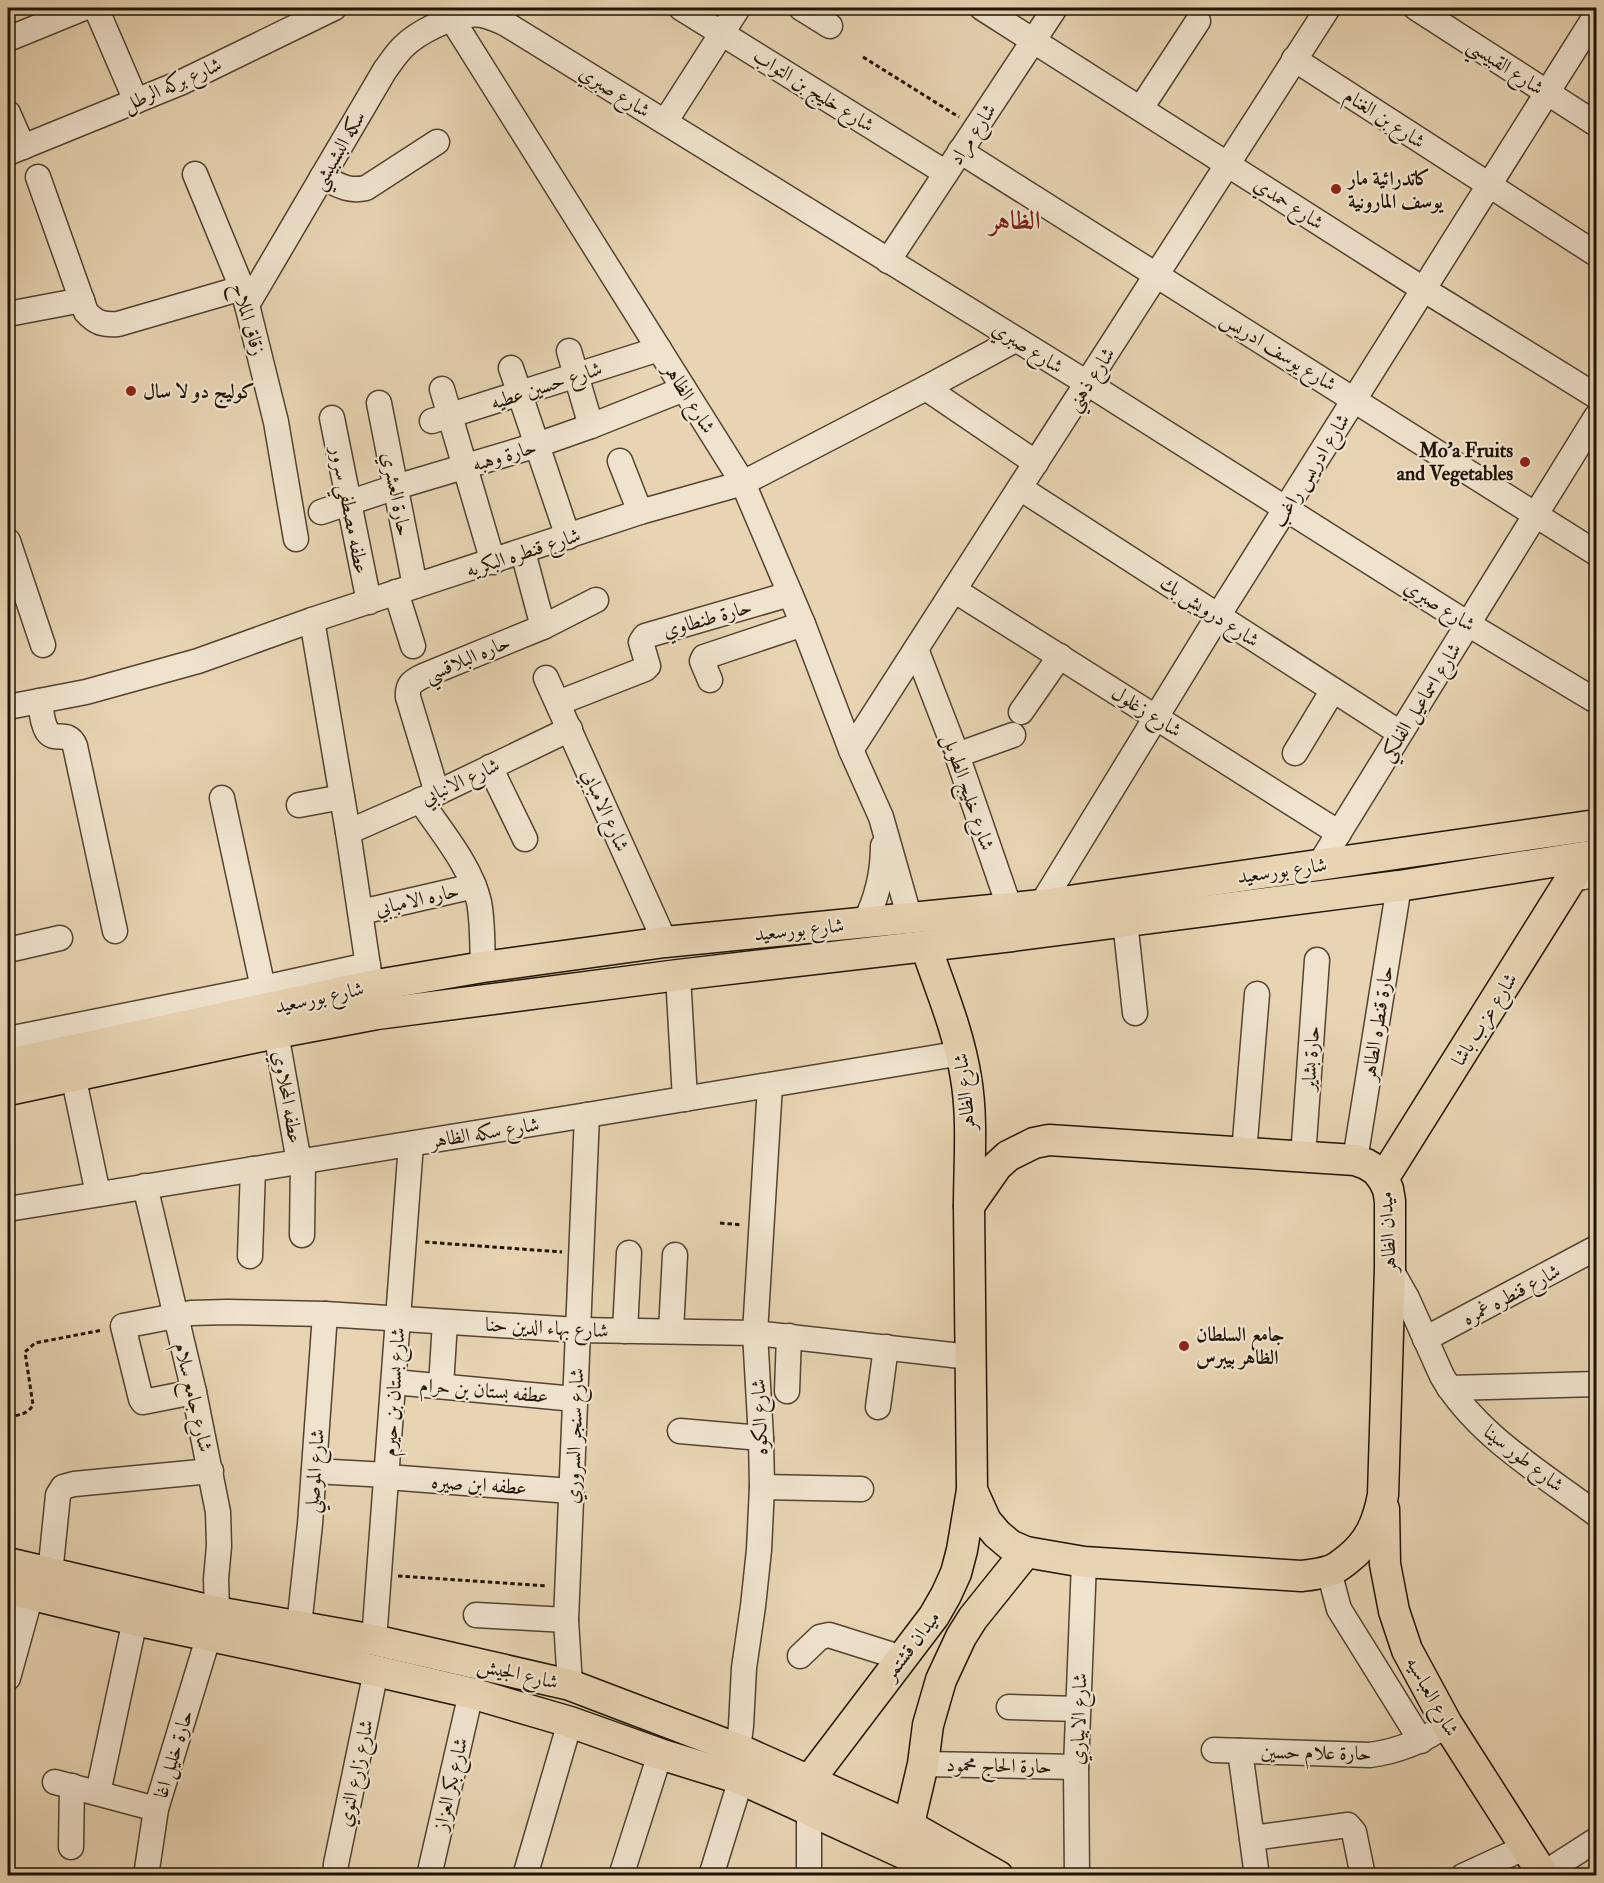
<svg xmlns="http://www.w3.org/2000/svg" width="1604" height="1883" font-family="'IM FELL Double Pica',Amiri,serif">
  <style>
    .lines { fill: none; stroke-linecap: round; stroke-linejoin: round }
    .minor-casing { stroke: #514430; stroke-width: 27 }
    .major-casing { stroke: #1f1405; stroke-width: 33 }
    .path { stroke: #1f1405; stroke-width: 3; stroke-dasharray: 4.5 3; stroke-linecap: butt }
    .minor { stroke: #f0e3ce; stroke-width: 24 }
    .major { stroke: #e8d4b3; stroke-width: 30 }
    .poi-dot { fill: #8f2418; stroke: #f0e3ce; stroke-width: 2 }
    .labels { text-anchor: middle; stroke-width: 4.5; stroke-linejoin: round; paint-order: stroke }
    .street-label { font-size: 20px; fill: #1f1405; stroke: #f0e3ce }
    .poi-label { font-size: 20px; font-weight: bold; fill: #1f1405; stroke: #f0e3ce; text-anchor: start }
    .district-label { font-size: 26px; font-weight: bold; fill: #7a1f14; stroke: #f0e3ce }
  </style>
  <rect width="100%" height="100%" fill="#e8d4b3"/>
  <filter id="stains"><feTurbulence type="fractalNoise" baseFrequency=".00333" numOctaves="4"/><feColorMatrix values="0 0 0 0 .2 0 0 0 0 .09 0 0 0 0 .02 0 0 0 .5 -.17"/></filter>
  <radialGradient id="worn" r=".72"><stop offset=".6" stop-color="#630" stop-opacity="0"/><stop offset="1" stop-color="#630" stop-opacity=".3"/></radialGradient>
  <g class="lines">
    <defs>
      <g id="minor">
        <path d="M 96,8 L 136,101"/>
        <path d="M 445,8 L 743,483 L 803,624 L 851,750 L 881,817 L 910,919"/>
        <path d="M 681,8 L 946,173"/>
        <path d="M 801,8 L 830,26"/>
        <path d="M 982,8 L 1423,289 L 1596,396"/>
        <path d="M 1416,8 L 1596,124"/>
        <path d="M 8,39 L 84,8"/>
        <path d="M 1294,59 L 1596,254"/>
        <path d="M 1141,108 L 1198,21"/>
        <path d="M 8,113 L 23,147"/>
        <path d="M 665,122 L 738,8"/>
        <path d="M 960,151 L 1596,553"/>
        <path d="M 8,153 L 180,83 L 334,8"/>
        <path d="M 195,174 L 242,288 L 247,305 L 276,422 L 296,539"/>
        <path d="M 38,177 L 86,312 C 96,323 103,325 118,324 L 242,288"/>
        <path d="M 322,177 C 338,185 348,192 366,188 L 437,142"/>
        <path d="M 888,261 L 1055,8"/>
        <path d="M 247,305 L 385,70 C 391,62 396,54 403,47 C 418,32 449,17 470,15 C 483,13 495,19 506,24 L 1087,383 L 1468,624 L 1596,701"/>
        <path d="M 8,314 L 82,300"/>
        <path d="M 569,351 L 591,426"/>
        <path d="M 511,368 L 568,537"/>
        <path d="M 926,388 L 1036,463"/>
        <path d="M 442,389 L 493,562"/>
        <path d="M 379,403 L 415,586"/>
        <path d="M 332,418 L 369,602"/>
        <path d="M 432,421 L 659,349"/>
        <path d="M 620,461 L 640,512"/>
        <path d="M 1020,488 L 1400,733"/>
        <path d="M 321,512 L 396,487 L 537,445 L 591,426 L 684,389"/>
        <path d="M 8,541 L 43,645"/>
        <path d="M 523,552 L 543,627"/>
        <path d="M 954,590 L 1339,833"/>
        <path d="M 396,592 L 413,646"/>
        <path d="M 312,620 L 348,832 L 371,986"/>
        <path d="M 916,649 L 957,755 L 1010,909 L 1011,925"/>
        <path d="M 546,678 L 665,942"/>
        <path d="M 710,680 L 702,661 L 704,657 L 803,624"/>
        <path d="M 40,701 C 41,710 42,723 47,731 C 55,743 68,729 75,746 L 115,931"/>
        <path d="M 558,703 L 645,669 L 648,666 L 641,642 L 645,636 L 790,594"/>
        <path d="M 8,707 L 86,692 L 198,661 L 312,620 L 640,512 L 743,483 L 926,388 L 1015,340"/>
        <path d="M 1021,712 L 1060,656"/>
        <path d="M 851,750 L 1328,8"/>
        <path d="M 1295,753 L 1333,690"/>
        <path d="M 957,755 L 1013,735"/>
        <path d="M 490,767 L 525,839"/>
        <path d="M 437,793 L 408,697 C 407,684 413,681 423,676 L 543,627 L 596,600"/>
        <path d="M 222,798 L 263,988"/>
        <path d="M 420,800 C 440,830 471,866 479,902 C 483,923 482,946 483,967"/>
        <path d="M 299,805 L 342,797"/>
        <path d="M 348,832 L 437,793 L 570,729"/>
        <path d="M 1319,865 L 1596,417"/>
        <path d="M 1572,879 L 1596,875"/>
        <path d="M 361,912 L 474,886"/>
        <path d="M 1041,918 L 1041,905 L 1218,616 L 1596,15"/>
        <path d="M 1125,921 L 1135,1013"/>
        <path d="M 865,922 C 877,898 883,874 883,846"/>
        <path d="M 8,950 L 60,938"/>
        <path d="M 678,975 L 685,1099"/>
        <path d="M 276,1033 L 299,1162"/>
        <path d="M 8,1039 L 263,988 L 368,965"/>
        <path d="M 73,1075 L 98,1194"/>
        <path d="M 1244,1153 L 1257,994"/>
        <path d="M 1303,1157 L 1317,960"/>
        <path d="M 1355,1160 L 1399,886"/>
        <path d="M 145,1186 L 194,1392 L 218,1512 L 219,1546 L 216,1579 L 217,1612"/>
        <path d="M 8,1209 L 587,1115 L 962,1053"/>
        <path d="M 302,1235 L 303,1161"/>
        <path d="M 250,1256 L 253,1169"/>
        <path d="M 1390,1268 L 1407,1298 L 1442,1376 C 1476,1435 1543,1474 1596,1514"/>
        <path d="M 625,1331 L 629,1253"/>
        <path d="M 671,1331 L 675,1255"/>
        <path d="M 1425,1339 L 1596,1248"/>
        <path d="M 394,1382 L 575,1399"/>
        <path d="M 441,1386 L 445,1322"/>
        <path d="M 1449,1388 L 1596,1384"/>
        <path d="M 787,1391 L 789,1336"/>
        <path d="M 194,1392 L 143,1402 L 141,1399 L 123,1326 L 191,1313 L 227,1312 L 325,1314 L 578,1330 L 755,1333 L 970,1357"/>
        <path d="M 878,1407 L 886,1347"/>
        <path d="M 680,1431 L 761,1438"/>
        <path d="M 314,1471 L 387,1475"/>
        <path d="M 387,1477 L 571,1491"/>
        <path d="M 762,1487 L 861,1489"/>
        <path d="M 1329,1571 L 1339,1609 L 1421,1741"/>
        <path d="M 50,1574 L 58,1495 L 63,1487 L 74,1484 L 211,1471"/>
        <path d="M 476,1615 L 566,1620"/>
        <path d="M 299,1626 L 310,1524 L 325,1314"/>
        <path d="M 374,1640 L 411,1144"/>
        <path d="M 800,1656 L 820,1637 L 829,1635 L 902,1658"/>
        <path d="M 8,1678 L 31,1595"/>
        <path d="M 570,1685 L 566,1620 L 587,1115"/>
        <path d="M 1009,1707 L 1078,1709"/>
        <path d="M 738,1749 L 741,1726 L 744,1668 L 753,1606 L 759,1550 L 762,1487 L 761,1438 L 755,1333 L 770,1085"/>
        <path d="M 1214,1750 L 1370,1755 C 1399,1751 1424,1741 1447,1724"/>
        <path d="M 1240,1751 L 1257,1876"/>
        <path d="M 923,1764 L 1076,1767"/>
        <path d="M 55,1782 L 156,1809"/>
        <path d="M 98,1793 L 135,1620"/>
        <path d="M 1252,1838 L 1348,1825 L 1354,1832 L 1363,1876"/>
        <path d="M 71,1847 L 72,1786"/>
        <path d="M 1543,1874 L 1596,1840"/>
        <path d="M 146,1876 L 156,1809 L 209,1635"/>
        <path d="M 335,1876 L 336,1864 L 376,1671"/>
        <path d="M 429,1876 L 471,1693"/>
        <path d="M 525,1876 L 570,1722"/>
        <path d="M 621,1876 L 660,1754"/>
        <path d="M 711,1876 L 741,1779"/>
        <path d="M 809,1876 L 809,1811"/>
        <path d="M 1077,1876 L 1076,1767 L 1084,1562"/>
        <path d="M 1463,1876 L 1526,1847"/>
      </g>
      <g id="major">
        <path d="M 926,947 C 941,990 959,1033 966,1078 C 973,1119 969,1164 969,1206"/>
        <path d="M 8,1064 L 371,986 L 483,967 L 665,942 L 1041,905 L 1596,825"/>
        <path d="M 8,1090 L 276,1033 L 377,1014 L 678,975 L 1012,936 L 1399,886 L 1596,855"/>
        <path d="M 1383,1179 L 1584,858"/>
        <path d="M 1384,1509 L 1385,1564 L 1394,1611 L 1407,1650 L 1447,1724 L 1544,1876"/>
        <path d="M 8,1563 L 217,1612 L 374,1640 L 570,1685 L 738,1749 L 908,1825 L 998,1876"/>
        <path d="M 8,1589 L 135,1620 L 376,1671 L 471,1693 L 570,1722 L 660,1754 L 741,1779 L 903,1853 L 941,1876"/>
        <path d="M 808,1782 L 934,1616 L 946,1595 L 956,1573 L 962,1550 L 972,1490 L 969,1206 L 997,1166 L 1008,1156 L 1034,1143 L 1049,1140 L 1355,1160 L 1366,1164 L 1376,1170 L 1383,1179 L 1388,1189 L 1390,1201 L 1390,1268 L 1383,1495 C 1378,1521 1370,1542 1348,1559 C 1343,1563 1336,1569 1329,1571 C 1320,1574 1310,1575 1301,1576 L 1084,1562 L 1026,1552 L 1010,1545 L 997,1534 L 986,1521 L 972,1490"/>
        <path d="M 904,1845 L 923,1764 L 928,1725 L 941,1680 L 961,1637 L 973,1618 L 1026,1552"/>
      </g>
    </defs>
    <!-- minor casing -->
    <use href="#minor" class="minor-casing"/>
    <!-- major casing -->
    <use href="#major" class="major-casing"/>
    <!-- path -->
    <g class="path">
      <path d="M 863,57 L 959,117"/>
      <path d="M 720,1223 L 742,1225"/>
      <path d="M 425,1242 L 562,1252"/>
      <path d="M 8,1417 C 18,1415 27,1415 33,1405 L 25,1352 L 35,1343 L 103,1330"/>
      <path d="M 398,1576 L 547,1586"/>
    </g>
    <!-- minor -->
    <use href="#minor" class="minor"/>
    <!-- major -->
    <use href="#major" class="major"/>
  </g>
  <!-- markers -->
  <g class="poi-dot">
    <circle cx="1336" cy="189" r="6"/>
    <circle cx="131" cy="391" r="6"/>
    <circle cx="1525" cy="462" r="6"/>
    <circle cx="1184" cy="1346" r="6"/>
  </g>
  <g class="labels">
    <!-- street labels -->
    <g class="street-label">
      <text transform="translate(1506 66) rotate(33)" y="7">شارع القبيسي</text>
      <text transform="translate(172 84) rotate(-24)" y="7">شارع بركه الرطل</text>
      <text transform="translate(814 90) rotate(32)" y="7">شارع خليج بن التواب</text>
      <text transform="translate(615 91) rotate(32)" y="7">شارع صبري</text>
      <text transform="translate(1385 118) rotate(33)" y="7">شارع بن الغنام</text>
      <text transform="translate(972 134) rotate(-57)" y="7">شارع مراد</text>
      <text transform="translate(338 150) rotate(-60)" y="7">سكه البشبيشي</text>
      <text transform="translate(1289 203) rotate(33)" y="7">شارع حمدي</text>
      <text transform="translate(249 319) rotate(74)" y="7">زقاق الملاح</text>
      <text transform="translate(1028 347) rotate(32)" y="7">شارع صبري</text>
      <text transform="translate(1279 351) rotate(32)" y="7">شارع يوسف ادريس</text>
      <text transform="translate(1090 379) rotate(-57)" y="7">شارع ذهني</text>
      <text transform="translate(546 385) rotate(-18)" y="7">شارع حسين عطيه</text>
      <text transform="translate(690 398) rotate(58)" y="7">شارع الظاهر</text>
      <text transform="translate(504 455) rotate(-17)" y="7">حارة وهبه</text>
      <text transform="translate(1310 470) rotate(-58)" y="7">شارع ادريس راغب</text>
      <text transform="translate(397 494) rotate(79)" y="7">حارة العشري</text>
      <text transform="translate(350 510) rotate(79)" y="7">عطفه مصطفي سرور</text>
      <text transform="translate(523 552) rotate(-18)" y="7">شارع قنطره البكريه</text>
      <text transform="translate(1440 605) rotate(32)" y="7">شارع صبري</text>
      <text transform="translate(1210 611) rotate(33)" y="7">شارع درويش بك</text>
      <text transform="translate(707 618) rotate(-16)" y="7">حارة طنطاوي</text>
      <text transform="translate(467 658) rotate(-23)" y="7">حاره البلاقسي</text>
      <text transform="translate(1420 702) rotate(-58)" y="7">شارع اسماعيل الفلكي</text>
      <text transform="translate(1147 711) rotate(32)" y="7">شارع زغلول</text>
      <text transform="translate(460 781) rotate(-25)" y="7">شارع الانبابي</text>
      <text transform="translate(969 792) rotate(71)" y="7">شارع خليج الطويل</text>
      <text transform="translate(606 810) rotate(66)" y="7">شارع الامبابي</text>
      <text transform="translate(1282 870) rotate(-8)" y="7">شارع بورسعيد</text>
      <text transform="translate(417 899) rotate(-13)" y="7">حاره الامبابي</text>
      <text transform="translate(799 929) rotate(-6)" y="7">شارع بورسعيد</text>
      <text transform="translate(319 997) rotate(-12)" y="7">شارع بورسعيد</text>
      <text transform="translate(1484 1019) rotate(-58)" y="7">شارع عزب باشا</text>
      <text transform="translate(1377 1023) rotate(-81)" y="7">حارة قنطره الطاهر</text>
      <text transform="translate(1310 1058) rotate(-86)" y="7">حارة بشاير</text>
      <text transform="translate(964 1092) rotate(-96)" y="7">شارع الظاهر</text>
      <text transform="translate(288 1097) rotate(80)" y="7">عطفه المحلاوي</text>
      <text transform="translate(485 1132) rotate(-9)" y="7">شارع سكه الظاهر</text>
      <text transform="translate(1387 1232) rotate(-93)" y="7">ميدان الظاهر</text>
      <text transform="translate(1511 1294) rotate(-28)" y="7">شارع قنطره غمره</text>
      <text transform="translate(547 1327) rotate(3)" y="7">شارع بهاء الدين حنا</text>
      <text transform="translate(484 1390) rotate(5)" y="7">عطفه بستان بن حرام</text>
      <text transform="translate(393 1392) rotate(-86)" y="7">شارع بستان بن حيرم</text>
      <text transform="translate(194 1397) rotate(77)" y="7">شارع جامع سلام</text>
      <text transform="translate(759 1417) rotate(-92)" y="7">شارع الكوه</text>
      <text transform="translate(574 1436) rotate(-88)" y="7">شارع سنجر السروري</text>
      <text transform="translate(1524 1458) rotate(38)" y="7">شارع طور سينا</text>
      <text transform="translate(314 1471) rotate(-86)" y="7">شارع الموصلي</text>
      <text transform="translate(479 1484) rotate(4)" y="7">عطفه ابن صيره</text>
      <text transform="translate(911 1645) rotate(-53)" y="7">ميدان قشتمر</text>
      <text transform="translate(518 1673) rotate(13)" y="7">شارع الجيش</text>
      <text transform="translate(1433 1696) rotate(61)" y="7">شارع العباسيه</text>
      <text transform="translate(1078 1719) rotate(-88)" y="7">شارع الابياري</text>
      <text transform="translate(1316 1752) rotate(1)" y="7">حارة علام حسين</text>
      <text transform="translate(173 1754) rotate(-73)" y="7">حارة خليل اغا</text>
      <text transform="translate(999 1765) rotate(1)" y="7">حارة الحاج محمود</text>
      <text transform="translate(355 1773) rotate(-78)" y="7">شارع زارع النوي</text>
      <text transform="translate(450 1784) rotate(-77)" y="7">شارع بكر العزاز</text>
    </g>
    <!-- poi labels -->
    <g class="poi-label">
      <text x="1348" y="185">كاتدرائية مار<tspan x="1348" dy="23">يوسف المارونية</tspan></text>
      <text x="143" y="398">كوليج دو لا سال</text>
      <text x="1513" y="457" text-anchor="end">Mo’a Fruits<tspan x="1513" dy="23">and Vegetables</tspan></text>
      <text x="1196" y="1341">جامع السلطان<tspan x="1196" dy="23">الظاهر بيبرس</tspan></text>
    </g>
    <!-- district labels -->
    <g class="district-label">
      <text x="1015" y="229">الظاهر</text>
    </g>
  </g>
  <!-- margin -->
  <rect width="1604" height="1883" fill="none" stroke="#e8d4b3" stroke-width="30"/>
  <rect x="9" y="9" width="1586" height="1865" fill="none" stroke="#1f1405" stroke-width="3"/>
  <rect x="15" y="15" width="1574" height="1853" fill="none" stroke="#1f1405" stroke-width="1.5"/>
  <rect width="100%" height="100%" filter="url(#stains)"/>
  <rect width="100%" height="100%" fill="url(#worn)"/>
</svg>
